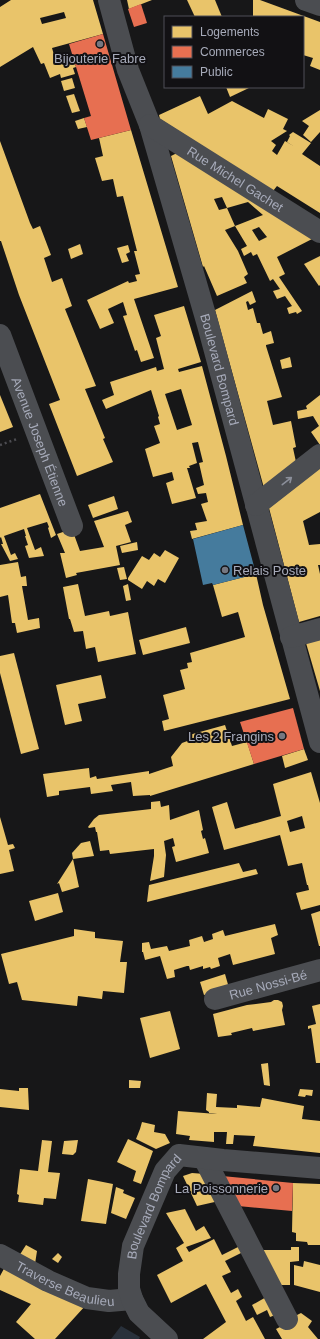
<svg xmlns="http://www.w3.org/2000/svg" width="320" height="1339" font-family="Arial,sans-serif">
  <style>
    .water { fill: #29313b }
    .homes { fill: #e9c46a; fill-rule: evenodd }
    .shops { fill: #e76f51 }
    .public { fill: #457b9d }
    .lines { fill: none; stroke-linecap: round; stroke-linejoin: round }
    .path { stroke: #4d4d52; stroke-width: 2.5; stroke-dasharray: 2 3; stroke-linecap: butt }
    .street { stroke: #4b4d51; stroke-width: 22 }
    .oneway { stroke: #8b8f9a }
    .poi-dot { fill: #757781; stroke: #121114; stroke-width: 1.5 }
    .labels { text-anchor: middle; stroke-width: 4; stroke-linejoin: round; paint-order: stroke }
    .poi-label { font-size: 13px; fill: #a7abba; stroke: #121114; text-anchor: end }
    .street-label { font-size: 13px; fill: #a7abba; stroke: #121114 }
  </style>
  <rect width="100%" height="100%" fill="#171718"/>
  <!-- water -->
  <path class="water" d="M 121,1326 L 140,1337 L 139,1339 L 111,1339 Z"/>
  <!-- homes -->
  <g class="homes">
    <path d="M 11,0 L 93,0 L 103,34 L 52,48 L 57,65 L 74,61 L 76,67 L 73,68 L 75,74 L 61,78 L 60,74 L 50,78 L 44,63 L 41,64 L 33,47 L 0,67 L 0,7 ZM 64,12 L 66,18 L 42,24 L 40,18 Z"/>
    <path d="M 127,0 L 152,0 L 129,9 Z"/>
    <path d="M 187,0 L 215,0 L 222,17 L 195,17 Z"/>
    <path d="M 253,0 L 260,0 L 320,22 L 320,70 L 310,66 L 313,58 L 303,55 L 303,17 L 253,17 Z"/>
    <path d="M 72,78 L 75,88 L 64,91 L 61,81 Z"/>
    <path d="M 226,87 L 251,87 L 230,97 Z"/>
    <path d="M 74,94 L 80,111 L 72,113 L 66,96 Z"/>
    <path d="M 200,96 L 208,114 L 232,101 L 264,118 L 268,109 L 288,119 L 283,129 L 287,131 L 271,141 L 276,145 L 272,151 L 277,155 L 285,141 L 295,147 L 287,142 L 290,136 L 289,135 L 293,132 L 311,143 L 302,154 L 320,166 L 320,213 L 277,186 L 273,191 L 160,119 L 159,115 Z"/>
    <path d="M 320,110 L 320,132 L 311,142 L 303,135 L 309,126 L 302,121 Z"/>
    <path d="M 84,118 L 87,127 L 78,129 L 75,121 Z"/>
    <path d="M 131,130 L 178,287 L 134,299 L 154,358 L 141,362 L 137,350 L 135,351 L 123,316 L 127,315 L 123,302 L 108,309 L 114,323 L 100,329 L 87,300 L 128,281 L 129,283 L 137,281 L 135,275 L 140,274 L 134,251 L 137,251 L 123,196 L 117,197 L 113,179 L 102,181 L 95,158 L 103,156 L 99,138 Z"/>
    <path d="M 0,141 L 30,223 L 33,229 L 40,226 L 51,255 L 44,258 L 52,282 L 62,278 L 72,306 L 65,309 L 96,386 L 85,389 L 105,438 L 103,439 L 113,462 L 77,476 L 49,404 L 60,400 L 19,295 L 1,241 L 0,241 Z"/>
    <path d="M 179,152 L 314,238 L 277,257 L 285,274 L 279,277 L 302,311 L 297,314 L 296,312 L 289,314 L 287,308 L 292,306 L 285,296 L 277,299 L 273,291 L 280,289 L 273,279 L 270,281 L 257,254 L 253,256 L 251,252 L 244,256 L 241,249 L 247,246 L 235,226 L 225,230 L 238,251 L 248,274 L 244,277 L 247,283 L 217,296 L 204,266 L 203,267 L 171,156 ZM 222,197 L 227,208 L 248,202 L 263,215 L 235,226 L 227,208 L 219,210 L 214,199 ZM 259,227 L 267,237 L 259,241 L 252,230 Z"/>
    <path d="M 80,244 L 83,254 L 71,259 L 68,249 Z"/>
    <path d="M 128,245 L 130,252 L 126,254 L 129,261 L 122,263 L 117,248 Z"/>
    <path d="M 320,256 L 320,285 L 319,286 L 304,264 Z"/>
    <path d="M 252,291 L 256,302 L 250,305 L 248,301 L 246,302 L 248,310 L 253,308 L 257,323 L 260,323 L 263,334 L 271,331 L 274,343 L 266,345 L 266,346 L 282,397 L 267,401 L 273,425 L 291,421 L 296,447 L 293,448 L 296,462 L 264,488 L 215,310 Z"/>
    <path d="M 184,306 L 201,362 L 178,369 L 179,372 L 202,366 L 226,456 L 243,525 L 192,539 L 190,531 L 197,530 L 195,523 L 207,521 L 201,504 L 208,502 L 206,493 L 198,494 L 196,488 L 204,485 L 199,463 L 203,462 L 198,442 L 192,443 L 197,463 L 189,466 L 190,468 L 187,468 L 196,498 L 172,504 L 166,483 L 174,480 L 172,472 L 153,477 L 145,449 L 160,443 L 154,426 L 160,424 L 158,417 L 159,416 L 151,390 L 106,409 L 102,400 L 114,395 L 110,382 L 156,367 L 157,371 L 164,369 L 156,338 L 161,336 L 154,315 ZM 181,389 L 192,425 L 177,430 L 165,394 Z"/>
    <path d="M 290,357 L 292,367 L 282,369 L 280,360 Z"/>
    <path d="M 0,395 L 13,427 L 0,432 Z"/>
    <path d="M 320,395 L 320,445 L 311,432 L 319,426 L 313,416 L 298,419 L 297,411 L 307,409 L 306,406 Z"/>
    <path d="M 320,468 L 320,512 L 303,521 L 309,545 L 320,544 L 320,565 L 318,565 L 320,574 L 320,616 L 299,622 L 269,508 Z"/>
    <path d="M 40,494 L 56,535 L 51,538 L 48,528 L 49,527 L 47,522 L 27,528 L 35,550 L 41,547 L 44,556 L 29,558 L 25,546 L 28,545 L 25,536 L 26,536 L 24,529 L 4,536 L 11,555 L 15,553 L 18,559 L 10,561 L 1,544 L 3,544 L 1,537 L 0,538 L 0,508 Z"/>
    <path d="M 114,496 L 118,509 L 93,518 L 88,505 Z"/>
    <path d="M 128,511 L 132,522 L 125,525 L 131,542 L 116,546 L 120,565 L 76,573 L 77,575 L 66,578 L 60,553 L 65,553 L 57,534 L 72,529 L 80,551 L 104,547 L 94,521 Z"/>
    <path d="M 137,542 L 138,550 L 122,553 L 120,546 Z"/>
    <path d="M 165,550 L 179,558 L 165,583 L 158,579 L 154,586 L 147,581 L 142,589 L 128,580 L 128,578 L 142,556 L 149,560 L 154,553 L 160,557 Z"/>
    <path d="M 18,562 L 21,577 L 26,576 L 27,586 L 22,586 L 28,620 L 39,618 L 40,628 L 17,633 L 15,623 L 12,623 L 8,595 L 0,597 L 0,565 Z"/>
    <path d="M 124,567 L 127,579 L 120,580 L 117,568 Z"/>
    <path d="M 256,574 L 263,605 L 290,699 L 164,731 L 162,721 L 169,719 L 163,695 L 185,689 L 180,670 L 188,668 L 187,663 L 192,662 L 190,653 L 245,637 L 238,612 L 222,617 L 213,585 Z"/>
    <path d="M 78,584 L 85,616 L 109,611 L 110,616 L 128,612 L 136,654 L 98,662 L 95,647 L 86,649 L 83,631 L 74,632 L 70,619 L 69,619 L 63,587 Z"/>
    <path d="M 128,584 L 131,600 L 126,601 L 123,586 Z"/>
    <path d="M 186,627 L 190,643 L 143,655 L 139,640 Z"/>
    <path d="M 320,639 L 320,691 L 306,643 Z"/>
    <path d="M 14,653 L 39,749 L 21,754 L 0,673 L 0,656 Z"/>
    <path d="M 101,675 L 106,698 L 78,704 L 82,721 L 65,725 L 56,685 Z"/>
    <path d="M 225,725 L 232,746 L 247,742 L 254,764 L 150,796 L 150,795 L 133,796 L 131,782 L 111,785 L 113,791 L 91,794 L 90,787 L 59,791 L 59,795 L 47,797 L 43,774 L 89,768 L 90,778 L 96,776 L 97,779 L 149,771 L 149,774 L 173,766 L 171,757 L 182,743 L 190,740 L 189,735 Z"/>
    <path d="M 304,749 L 308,760 L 285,768 L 282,756 Z"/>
    <path d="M 311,772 L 320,803 L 320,905 L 301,910 L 296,893 L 309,890 L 308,885 L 307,885 L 302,863 L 288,866 L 280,835 L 224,850 L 212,807 L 227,802 L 235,829 L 281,816 L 273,784 ZM 302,816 L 305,828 L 290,832 L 287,821 Z"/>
    <path d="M 160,801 L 161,807 L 169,805 L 170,820 L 199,810 L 203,830 L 201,831 L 203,839 L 205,838 L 209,853 L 176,862 L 172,847 L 175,846 L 173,838 L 164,841 L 166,855 L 164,877 L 150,881 L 154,856 L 154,849 L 110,854 L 109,850 L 100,851 L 97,832 L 96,832 L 95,827 L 89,828 L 88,827 L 94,819 L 99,815 L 151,809 L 151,802 Z"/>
    <path d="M 0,817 L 8,845 L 13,844 L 15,848 L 9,850 L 14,871 L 0,874 Z"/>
    <path d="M 90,841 L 94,856 L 73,859 L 72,853 L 81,843 Z"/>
    <path d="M 73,859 L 79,887 L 62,892 L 59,883 L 57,884 Z"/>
    <path d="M 239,863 L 243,872 L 256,869 L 258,874 L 147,902 L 149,885 Z"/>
    <path d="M 58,893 L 63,912 L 35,921 L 29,901 Z"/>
    <path d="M 320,911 L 320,946 L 319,946 L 311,914 Z"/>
    <path d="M 275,924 L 278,935 L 271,938 L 275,954 L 233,965 L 230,954 L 218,958 L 220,966 L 211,969 L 210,967 L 203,969 L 203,966 L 190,970 L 189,966 L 187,966 L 174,970 L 175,977 L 167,979 L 160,956 L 145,960 L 143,952 L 142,952 L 142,943 L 149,942 L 151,949 L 167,946 L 169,951 L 190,946 L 189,940 L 202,936 L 204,942 L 213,939 L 212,934 L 223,930 L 225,936 Z"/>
    <path d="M 74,929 L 95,932 L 95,938 L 123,941 L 120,962 L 127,962 L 124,993 L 103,991 L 102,999 L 78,996 L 77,1006 L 22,1000 L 17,982 L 9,984 L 1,954 L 74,936 Z"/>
    <path d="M 225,974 L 229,988 L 204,995 L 200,982 Z"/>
    <path d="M 274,1000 L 278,1000 L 282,1002 L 283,1006 L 282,1010 L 285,1025 L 253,1031 L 252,1028 L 231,1033 L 232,1035 L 218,1037 L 213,1014 L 247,1005 L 271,1002 Z"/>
    <path d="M 320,1004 L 320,1063 L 316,1063 L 311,1028 L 308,1029 L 308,1026 L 316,1024 L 312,1006 Z"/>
    <path d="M 170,1011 L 180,1049 L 150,1058 L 140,1018 Z"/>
    <path d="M 268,1063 L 270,1086 L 264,1085 L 261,1064 Z"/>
    <path d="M 129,1080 L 141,1081 L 140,1088 L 129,1088 Z"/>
    <path d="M 19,1088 L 28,1088 L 29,1110 L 0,1107 L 0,1089 L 19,1091 Z"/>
    <path d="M 300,1089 L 313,1090 L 312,1096 L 306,1095 L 305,1097 L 298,1096 Z"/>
    <path d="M 207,1093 L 217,1094 L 216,1107 L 237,1108 L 237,1105 L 260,1107 L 262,1098 L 304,1106 L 302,1119 L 320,1121 L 320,1153 L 253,1146 L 255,1136 L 234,1135 L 233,1144 L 226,1144 L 227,1132 L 214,1132 L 214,1142 L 189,1140 L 190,1136 L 176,1134 L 178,1111 L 217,1114 L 209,1113 L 209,1112 L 206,1110 Z"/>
    <path d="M 142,1122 L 155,1125 L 154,1132 L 165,1134 L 170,1143 L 156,1149 L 136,1139 L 140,1129 Z"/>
    <path d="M 128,1139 L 153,1151 L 141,1184 L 133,1181 L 136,1171 L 117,1162 Z"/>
    <path d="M 42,1140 L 52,1141 L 48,1172 L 60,1173 L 56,1199 L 44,1198 L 43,1205 L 18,1202 L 19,1195 L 17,1194 L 20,1169 L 38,1171 Z"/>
    <path d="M 78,1140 L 76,1152 L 73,1155 L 62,1154 L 64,1141 Z"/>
    <path d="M 192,1173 L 205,1174 L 219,1201 L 197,1206 L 183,1176 Z"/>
    <path d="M 88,1179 L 113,1184 L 106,1224 L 81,1221 Z"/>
    <path d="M 293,1183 L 320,1184 L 320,1245 L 308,1245 L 307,1242 L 296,1241 L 296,1233 L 292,1232 Z"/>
    <path d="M 116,1187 L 124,1190 L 123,1193 L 135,1198 L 126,1219 L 111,1213 Z"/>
    <path d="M 185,1209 L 196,1231 L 204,1226 L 211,1238 L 186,1247 L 189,1252 L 214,1239 L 222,1255 L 242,1245 L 241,1253 L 225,1261 L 231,1272 L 222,1276 L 231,1293 L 238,1289 L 242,1297 L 236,1301 L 246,1321 L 253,1317 L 265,1339 L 203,1339 L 226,1322 L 206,1284 L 171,1303 L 157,1275 L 183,1261 L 176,1248 L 184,1243 L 166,1213 Z"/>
    <path d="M 26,1245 L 37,1251 L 35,1264 L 19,1256 Z"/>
    <path d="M 291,1247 L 299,1247 L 299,1261 L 290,1262 L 290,1285 L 279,1285 L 261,1250 L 291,1250 Z"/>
    <path d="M 58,1253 L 62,1257 L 58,1263 L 52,1259 Z"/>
    <path d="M 304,1261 L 320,1265 L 320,1292 L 294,1285 L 294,1265 L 303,1267 Z"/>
    <path d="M 6,1265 L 86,1305 L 55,1339 L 35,1339 L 16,1322 L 31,1304 L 0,1290 L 0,1276 Z"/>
    <path d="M 268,1296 L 278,1314 L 270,1317 L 267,1310 L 257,1315 L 252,1305 Z"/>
    <path d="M 301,1313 L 312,1321 L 308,1327 L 318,1339 L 282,1339 L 276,1329 L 284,1325 L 283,1322 Z"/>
  </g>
  <!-- shops -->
  <g class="shops">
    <path d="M 141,4 L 147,23 L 134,27 L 128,9 Z"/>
    <path d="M 103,34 L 131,130 L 91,140 L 84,118 L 91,116 L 69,44 Z"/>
    <path d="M 293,708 L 304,749 L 254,764 L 240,722 Z"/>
    <path d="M 222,1176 L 293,1183 L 292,1211 L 238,1206 Z"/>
  </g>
  <!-- public -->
  <path class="public" d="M 243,525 L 256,574 L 213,585 L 212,583 L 203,585 L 193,539 Z"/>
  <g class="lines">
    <!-- path -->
    <path class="path" d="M 0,445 L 17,439"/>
    <!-- street -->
    <g class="street">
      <path id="s1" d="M 109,0 L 128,70 L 150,125 L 208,325 L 320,742"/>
      <path d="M 306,0 L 320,5"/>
      <path id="s2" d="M 150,125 L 320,232"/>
      <path id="s3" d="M 0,335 L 72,526"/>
      <path d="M 256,505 L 320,455"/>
      <path d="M 291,637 L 320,629"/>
      <path id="s4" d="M 215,999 L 320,970"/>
      <path d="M 204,1158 L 287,1319"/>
      <path id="s5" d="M 0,1255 L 48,1281 L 87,1298 L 109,1301 L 132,1299"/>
      <path id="s6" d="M 167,1339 L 139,1313 L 132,1299 L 129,1289 L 129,1274 L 133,1246 L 165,1171 L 179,1155 L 223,1160 L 320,1168"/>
    </g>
  </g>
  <!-- one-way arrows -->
  <defs><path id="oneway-shaft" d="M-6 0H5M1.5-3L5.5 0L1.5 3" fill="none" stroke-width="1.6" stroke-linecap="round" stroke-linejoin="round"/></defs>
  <use class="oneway" href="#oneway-shaft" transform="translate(287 481) rotate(-38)"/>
  <!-- markers -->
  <g class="poi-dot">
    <circle cx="100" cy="44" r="4"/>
    <circle cx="225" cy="570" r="4"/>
    <circle cx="282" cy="736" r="4"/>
    <circle cx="276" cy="1188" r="4"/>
  </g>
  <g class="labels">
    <!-- poi labels -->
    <g class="poi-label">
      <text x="100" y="63" text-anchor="middle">Bijouterie Fabre</text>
      <text x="233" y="575" text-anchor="start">Relais Poste</text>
      <text x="274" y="741">Les 2 Frangins</text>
      <text x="268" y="1193">La Poissonnerie</text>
    </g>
    <!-- street labels -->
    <g class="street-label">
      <text dy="5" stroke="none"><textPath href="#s2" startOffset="101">Rue Michel Gachet</textPath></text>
      <text dy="5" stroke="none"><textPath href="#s1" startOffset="386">Boulevard Bompard</textPath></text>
      <text dy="5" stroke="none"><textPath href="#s3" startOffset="114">Avenue Joseph Étienne</textPath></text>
      <text dy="5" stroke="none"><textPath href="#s4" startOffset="55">Rue Nossi-Bé</textPath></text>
      <text dy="5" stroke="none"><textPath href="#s6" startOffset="152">Boulevard Bompard</textPath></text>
      <text dy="5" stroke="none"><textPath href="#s5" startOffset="72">Traverse Beaulieu</textPath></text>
    </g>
  </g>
  <!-- legend -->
  <rect x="164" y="16" width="140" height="72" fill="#121114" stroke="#4e4f56"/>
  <rect x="172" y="26" width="20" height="12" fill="#e9c46a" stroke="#4e4f56"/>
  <text x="200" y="36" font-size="12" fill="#a7abba">Logements</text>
  <rect x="172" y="46" width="20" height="12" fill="#e76f51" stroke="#4e4f56"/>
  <text x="200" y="56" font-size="12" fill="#a7abba">Commerces</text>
  <rect x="172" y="66" width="20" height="12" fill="#457b9d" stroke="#4e4f56"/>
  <text x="200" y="76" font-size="12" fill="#a7abba">Public</text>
</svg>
